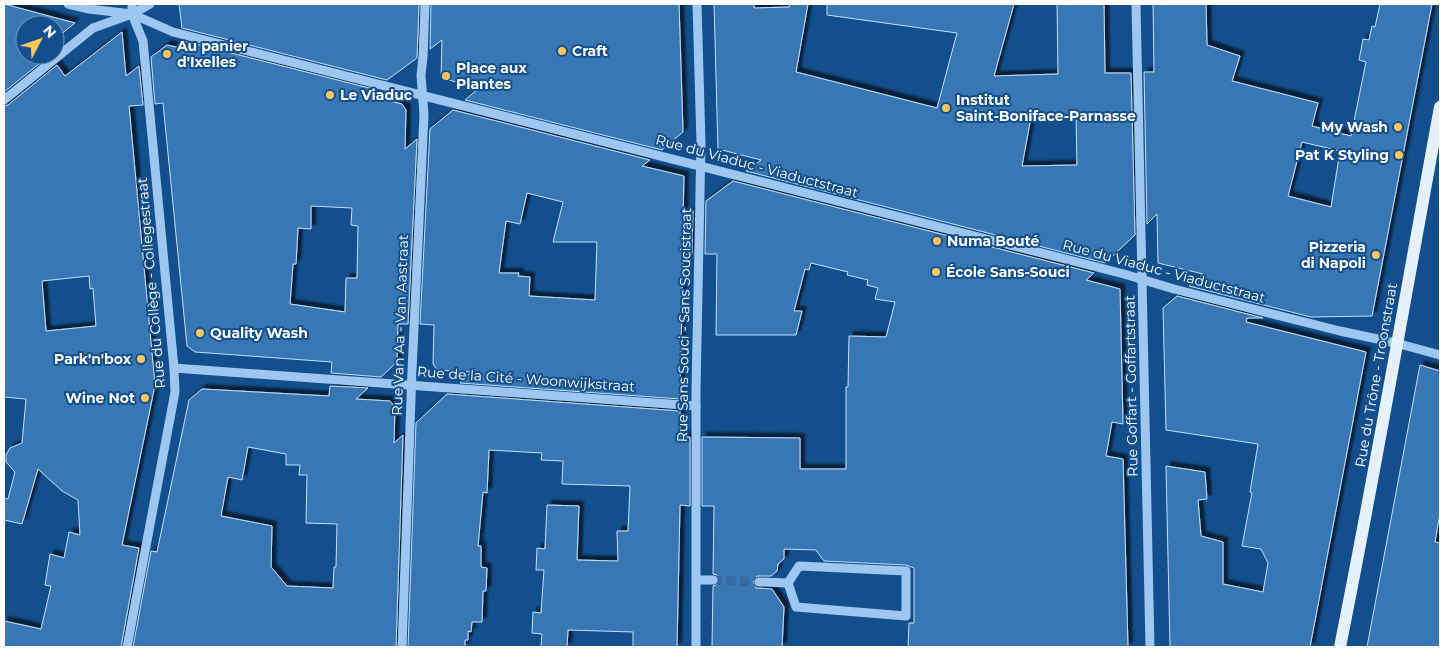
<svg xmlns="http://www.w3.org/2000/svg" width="1444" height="651" font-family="Montserrat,sans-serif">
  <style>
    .building { fill: #3776b4; stroke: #c3e0fc; fill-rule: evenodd; filter: url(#shadow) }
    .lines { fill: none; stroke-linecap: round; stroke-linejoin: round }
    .minor-tunnel { stroke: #36699e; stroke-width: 9; stroke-dasharray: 9 4.5; stroke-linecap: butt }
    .minor { stroke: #9dc7f1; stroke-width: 9 }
    .major { stroke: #e6f1ff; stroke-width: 12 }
    .poi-dot { fill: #ffc75c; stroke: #134f8d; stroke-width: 2 }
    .labels { text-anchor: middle; stroke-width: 4; stroke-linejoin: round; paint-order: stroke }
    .poi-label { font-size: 14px; font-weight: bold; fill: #fff; stroke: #134f8d; text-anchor: start }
    .street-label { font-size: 14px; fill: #fff; stroke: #134f8d }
  </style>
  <defs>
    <filter id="shadow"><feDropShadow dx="4.5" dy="-4.5" stdDeviation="1" flood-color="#0009"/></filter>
  </defs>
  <rect width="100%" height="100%" fill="#134f8d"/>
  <!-- building -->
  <g class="building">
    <path d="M 4,4 L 75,23 L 55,39 L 55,25 L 25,25 L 25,55 L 50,55 L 4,92 Z"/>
    <path d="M 179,4 L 419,4 L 417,58 L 387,80 L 182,28 Z"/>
    <path d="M 431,4 L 679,4 L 683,132 L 662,150 L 465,100 L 479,88 L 441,78 L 442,40 L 430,49 Z"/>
    <path d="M 714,4 L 754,4 L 754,8 L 789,7 L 790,4 L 808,4 L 796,72 L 937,108 L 957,33 L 827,15 L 827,4 L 1014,4 L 994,76 L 1058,74 L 1057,4 L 1104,4 L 1105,73 L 1131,73 L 1135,235 L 1105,263 L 746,171 L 761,160 L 718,149 ZM 1076,116 L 1077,165 L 1022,166 L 1031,117 Z"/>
    <path d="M 1153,4 L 1206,4 L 1207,45 L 1240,56 L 1232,81 L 1318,103 L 1312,126 L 1351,136 L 1366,62 L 1359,60 L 1363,39 L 1369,40 L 1372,26 L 1375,27 L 1380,4 L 1432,4 L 1372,316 L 1311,317 L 1189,286 L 1203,274 L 1158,263 L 1157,214 L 1147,224 L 1144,72 L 1154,72 ZM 1302,142 L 1340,151 L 1331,207 L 1288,196 Z"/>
    <path d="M 122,32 L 126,76 L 139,66 L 143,105 L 129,106 L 155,385 L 122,545 L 139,548 L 121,647 L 4,647 L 4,621 L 41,629 L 51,586 L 45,585 L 50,554 L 64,558 L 69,532 L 80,535 L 78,500 L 62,491 L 38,469 L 22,524 L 4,520 L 4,498 L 8,499 L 15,472 L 6,462 L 6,455 L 10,448 L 22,443 L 26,399 L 4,397 L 4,106 L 8,105 L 57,65 L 65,76 ZM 89,276 L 90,289 L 93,288 L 96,326 L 46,331 L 42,281 Z"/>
    <path d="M 184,41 L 373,89 L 366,95 L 402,104 L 406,110 L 405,149 L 417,139 L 408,324 L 398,324 L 397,362 L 381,377 L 331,373 L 332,362 L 195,352 L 187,346 L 163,103 L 155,104 L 151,57 L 167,45 L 185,49 ZM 311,206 L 352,208 L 351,225 L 358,226 L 357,278 L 346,278 L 345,312 L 290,304 L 293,264 L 296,264 L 298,228 L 311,229 Z"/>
    <path d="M 453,110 L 650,160 L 642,166 L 684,176 L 683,218 L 693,210 L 692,254 L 683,254 L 680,399 L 460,383 L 471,372 L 437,370 L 433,364 L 434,325 L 420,324 L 430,129 ZM 527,193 L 563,202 L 553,242 L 597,242 L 595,300 L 529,296 L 530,277 L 518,276 L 519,273 L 499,273 L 506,221 L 520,224 Z"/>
    <path d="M 733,181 L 1094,273 L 1086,280 L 1120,289 L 1123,424 L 1112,422 L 1106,456 L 1123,459 L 1128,647 L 908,647 L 909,623 L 914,623 L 914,568 L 906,565 L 824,561 L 816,550 L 784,549 L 784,559 L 778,564 L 777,571 L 771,576 L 757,576 L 753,582 L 756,588 L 772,589 L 784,607 L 782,647 L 712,647 L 713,586 L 718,584 L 719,580 L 717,575 L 713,574 L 714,506 L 702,506 L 702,437 L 800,438 L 800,469 L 846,469 L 846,387 L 848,387 L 849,336 L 886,337 L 895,302 L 875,299 L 878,288 L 867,285 L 868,280 L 847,275 L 848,272 L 811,263 L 809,270 L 805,269 L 794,311 L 802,311 L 796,335 L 716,335 L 717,254 L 705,254 L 706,201 Z"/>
    <path d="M 1177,296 L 1263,318 L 1247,318 L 1246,322 L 1366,352 L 1310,647 L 1170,647 L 1166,466 L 1205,472 L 1207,499 L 1198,500 L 1201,536 L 1223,542 L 1223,584 L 1263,592 L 1268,563 L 1261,549 L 1242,546 L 1252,493 L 1250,492 L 1258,444 L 1166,430 L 1163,308 Z"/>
    <path d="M 1420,365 L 1440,371 L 1440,513 L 1435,542 L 1440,543 L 1440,647 L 1367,647 Z"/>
    <path d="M 330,386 L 368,388 L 356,399 L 390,401 L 395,407 L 394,443 L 403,435 L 396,647 L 133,647 L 151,551 L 157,552 L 189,400 L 202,389 L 329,396 ZM 248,447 L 286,454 L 286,465 L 300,465 L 299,475 L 307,475 L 306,523 L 337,524 L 336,567 L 334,567 L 333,588 L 287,586 L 271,567 L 272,526 L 221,516 L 228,477 L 242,480 Z"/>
    <path d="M 447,394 L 680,411 L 681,437 L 690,437 L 690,506 L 680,505 L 677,647 L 633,647 L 633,632 L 568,630 L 567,647 L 541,647 L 542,634 L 532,633 L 533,612 L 541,613 L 544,570 L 536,570 L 537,548 L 545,549 L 547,505 L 579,506 L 577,560 L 618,561 L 617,531 L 628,531 L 630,486 L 562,484 L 563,461 L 541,460 L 542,453 L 489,450 L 487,493 L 483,492 L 478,546 L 481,546 L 481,567 L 487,568 L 486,591 L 483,591 L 482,622 L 472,622 L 471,632 L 468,631 L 468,640 L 465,640 L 465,647 L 408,647 L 416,423 Z"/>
  </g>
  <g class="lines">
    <!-- minor-tunnel -->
    <path class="minor-tunnel" d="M 713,580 L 759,582"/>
    <!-- minor -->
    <g class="minor">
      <path d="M 68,4 L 89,9 L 132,14 L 173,32 L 1124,274 L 1174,289 L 1340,331 L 1396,343 L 1440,355"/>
      <path d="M 1136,4 L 1150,647"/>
      <path d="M 4,100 L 93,28 L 132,14 L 150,4"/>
      <path d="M 174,368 L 696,406"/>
      <path d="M 799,566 L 906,571 L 906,616 L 796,607 L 788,583 Z"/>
      <path d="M 697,580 L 713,580"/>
      <path d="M 759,582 L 788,583"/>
      <path d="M 127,647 L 175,392 L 174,368 L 143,41 L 132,14 L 132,4"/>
      <path d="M 402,647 L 412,371 L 424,115 L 421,75 L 423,57 L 425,4"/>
      <path d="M 696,647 L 696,390 L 701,143 L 697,4"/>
    </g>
    <!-- major -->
    <path class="major" d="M 1340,647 C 1376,468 1407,287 1440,107"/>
  </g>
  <!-- markers -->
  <g class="poi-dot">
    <circle cx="562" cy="51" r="5"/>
    <circle cx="167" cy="54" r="5"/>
    <circle cx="446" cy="76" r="5"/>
    <circle cx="330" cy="95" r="5"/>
    <circle cx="946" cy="108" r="5"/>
    <circle cx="1398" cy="127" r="5"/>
    <circle cx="1399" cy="155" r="5"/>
    <circle cx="937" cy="241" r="5"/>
    <circle cx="1376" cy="255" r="5"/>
    <circle cx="936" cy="272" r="5"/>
    <circle cx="200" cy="333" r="5"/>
    <circle cx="141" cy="359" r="5"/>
    <circle cx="145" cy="398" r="5"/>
  </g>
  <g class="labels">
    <!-- poi labels -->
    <g class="poi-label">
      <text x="177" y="51">Au panier<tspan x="177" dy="16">d'Ixelles</tspan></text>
      <text x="572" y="56">Craft</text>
      <text x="456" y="73">Place aux<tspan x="456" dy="16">Plantes</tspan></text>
      <text x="340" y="100">Le Viaduc</text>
      <text x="956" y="105">Institut<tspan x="956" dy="16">Saint-Boniface-Parnasse</tspan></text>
      <text x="1388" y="132" text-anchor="end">My Wash</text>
      <text x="1389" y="160" text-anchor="end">Pat K Styling</text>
      <text x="947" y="246">Numa Bouté</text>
      <text x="1366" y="252" text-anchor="end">Pizzeria<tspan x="1366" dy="16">di Napoli</tspan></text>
      <text x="946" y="277">École Sans-Souci</text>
      <text x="210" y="338">Quality Wash</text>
      <text x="131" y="364" text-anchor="end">Park'n'box</text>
      <text x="135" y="403" text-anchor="end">Wine Not</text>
    </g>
    <!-- street labels -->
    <g class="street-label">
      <text transform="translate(757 166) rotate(15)" y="5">Rue du Viaduc - Viaductstraat</text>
      <text transform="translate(1164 271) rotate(15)" y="5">Rue du Viaduc - Viaductstraat</text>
      <text transform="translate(151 283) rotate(-95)" y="5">Rue du Collège - Collegestraat</text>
      <text transform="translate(400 325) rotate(-88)" y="5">Rue Van Aa - Van Aastraat</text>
      <text transform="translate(684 325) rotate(-89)" y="5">Rue Sans Souci - Sans Soucistraat</text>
      <text transform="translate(1376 375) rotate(-80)" y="5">Rue du Trône - Troonstraat</text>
      <text transform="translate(526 379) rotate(4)" y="5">Rue de la Cité - Woonwijkstraat</text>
      <text transform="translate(1131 386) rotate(-91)" y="5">Rue Goffart - Goffartstraat</text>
    </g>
  </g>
  <!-- border -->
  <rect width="1444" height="651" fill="none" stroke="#ffffff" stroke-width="10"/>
  <!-- north arrow -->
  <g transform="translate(40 40) rotate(49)"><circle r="24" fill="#134f8d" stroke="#7195bb"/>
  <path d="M0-4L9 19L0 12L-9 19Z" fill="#ffc75c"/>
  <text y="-8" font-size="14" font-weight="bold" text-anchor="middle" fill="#ffffff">N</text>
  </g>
</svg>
